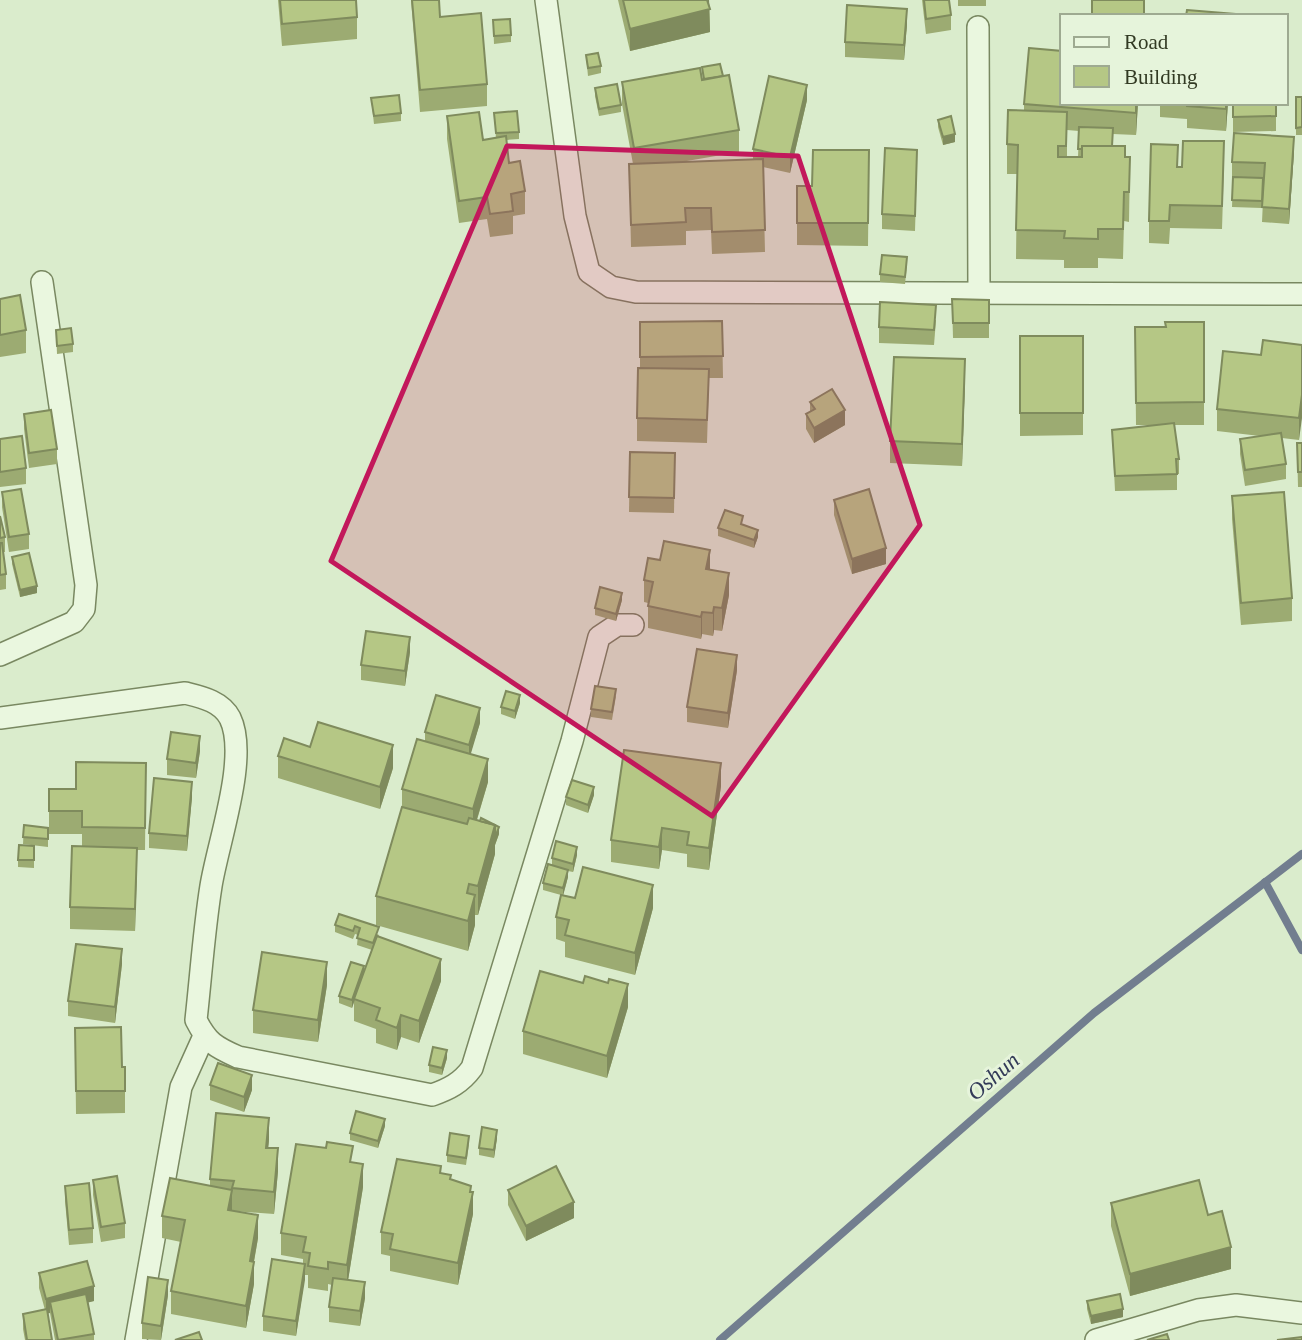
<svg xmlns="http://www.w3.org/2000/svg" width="1302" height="1340" font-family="'Times New Roman',serif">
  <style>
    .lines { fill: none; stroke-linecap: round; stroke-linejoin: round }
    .stream { stroke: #727e8f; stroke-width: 8 }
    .street-casing { stroke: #798861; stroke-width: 24 }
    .street { stroke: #eaf7df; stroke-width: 21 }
    .wall { fill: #9cab72; fill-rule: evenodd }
    .shaded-wall { fill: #7f8b5d }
    .building { fill: #b5c785; stroke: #7f8b5d; stroke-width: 2 }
    .marked { fill: #c2185b; fill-opacity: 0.2; stroke: #c2185b; stroke-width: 5; stroke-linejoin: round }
    .labels { text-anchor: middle; stroke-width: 6; stroke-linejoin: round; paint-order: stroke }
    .water-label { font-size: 23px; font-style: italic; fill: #333b58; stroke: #e6f4db }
  </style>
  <rect width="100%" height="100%" fill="#daeccc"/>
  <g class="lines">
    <!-- stream -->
    <g class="stream">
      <path d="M 1265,882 L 1302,950"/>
      <path d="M 720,1340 L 1094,1013 L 1302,854"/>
    </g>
    <defs>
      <g id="street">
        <path d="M 546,0 L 575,216 L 589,272 L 611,287 L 636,292 L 1302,294"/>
        <path d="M 978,27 L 979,293"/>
        <path d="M 0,655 L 74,622 L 84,609 L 86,585 L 42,282"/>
        <path d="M 0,718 L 185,693 C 201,697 221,701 230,718 C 249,757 218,842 211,886 C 204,930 201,975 196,1020 C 207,1042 215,1047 238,1057 L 432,1095 C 449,1089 461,1083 472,1068 L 572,741 L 599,637 L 617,625 L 633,625"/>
        <path d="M 136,1340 L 181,1087 L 204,1036"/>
        <path d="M 1096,1340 L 1198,1310 L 1236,1305 L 1302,1313"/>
      </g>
    </defs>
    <!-- street casing -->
    <use href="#street" class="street-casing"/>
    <!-- street -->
    <use href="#street" class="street"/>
  </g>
  <!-- wall -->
  <g class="wall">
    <path d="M 278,0 L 356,0 L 357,17 L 357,39 L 282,46 Z"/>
    <path d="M 411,0 L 439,0 L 440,17 L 487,84 L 487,106 L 420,112 Z"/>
    <path d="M 618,0 L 709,0 L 710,32 L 630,51 Z"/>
    <path d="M 922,0 L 949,0 L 951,15 L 951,30 L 926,34 Z"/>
    <rect x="958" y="0" width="28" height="6"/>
    <path d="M 493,20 L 511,35 L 511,42 L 494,44 Z"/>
    <path d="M 907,24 L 904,60 L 845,57 L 845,42 Z"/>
    <path d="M 586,55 L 601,66 L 601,73 L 588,76 Z"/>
    <path d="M 702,67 L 723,76 L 739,130 L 739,152 L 681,162 L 753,160 L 753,149 L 807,100 L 790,173 L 763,167 L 765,252 L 712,254 L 711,230 L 686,231 L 686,245 L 631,247 L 629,164 L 633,164 L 622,104 L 622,82 L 702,80 L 703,80 Z"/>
    <path d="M 595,88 L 621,105 L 621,112 L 599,116 L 595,96 Z"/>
    <rect x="1296" y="97" width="6" height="38"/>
    <path d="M 371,98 L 401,113 L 401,121 L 374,124 Z"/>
    <path d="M 1138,103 L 1136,135 L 1113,134 L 1113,146 L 1125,157 L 1130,157 L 1129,222 L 1124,221 L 1123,259 L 1098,258 L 1098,268 L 1064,268 L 1064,260 L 1016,259 L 1017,174 L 1007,174 L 1007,144 L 1024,111 L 1024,104 ZM 1067,130 L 1079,131 L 1078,157 L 1067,157 Z"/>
    <path d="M 1160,103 L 1228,103 L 1226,131 L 1187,128 L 1187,119 L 1160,117 Z"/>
    <path d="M 1233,103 L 1276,103 L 1276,131 L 1233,132 Z"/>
    <path d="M 494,113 L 519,132 L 519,139 L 506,140 L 509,163 L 525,191 L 525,214 L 513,216 L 513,234 L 490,237 L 487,219 L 459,223 L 447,139 L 447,116 L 483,140 L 496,138 Z"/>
    <path d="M 938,120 L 955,142 L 943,145 L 938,127 Z"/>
    <path d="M 869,150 L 868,246 L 797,245 L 797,186 L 812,186 Z"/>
    <path d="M 1294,152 L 1289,224 L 1262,222 L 1264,178 L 1263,178 L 1262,208 L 1232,207 L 1233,177 L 1260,178 L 1232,177 L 1232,162 Z"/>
    <path d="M 1224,164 L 1222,229 L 1170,228 L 1169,244 L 1149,243 L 1149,221 L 1178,167 Z"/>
    <path d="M 917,165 L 915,231 L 882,229 L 882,214 Z"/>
    <path d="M 907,265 L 905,284 L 880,282 L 880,274 Z"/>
    <path d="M 0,299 L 26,330 L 26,353 L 0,357 Z"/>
    <path d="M 952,299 L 989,300 L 989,338 L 953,338 Z"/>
    <path d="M 936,320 L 934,345 L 879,343 L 879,327 Z"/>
    <path d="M 722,321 L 723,378 L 709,378 L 707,443 L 637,441 L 637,418 L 640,368 L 640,322 Z"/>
    <path d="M 1204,322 L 1204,425 L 1174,425 L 1179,459 L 1179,474 L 1177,474 L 1177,490 L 1115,491 L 1112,430 L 1153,425 L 1136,425 L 1135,327 L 1165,327 Z"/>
    <path d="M 56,330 L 73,344 L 73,352 L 57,354 Z"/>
    <path d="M 1020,336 L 1083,336 L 1083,435 L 1020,436 Z"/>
    <path d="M 1302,345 L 1299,440 L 1282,438 L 1286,464 L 1286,479 L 1245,486 L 1240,454 L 1240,439 L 1260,436 L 1217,431 L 1217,409 L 1261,355 Z"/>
    <path d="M 965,381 L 962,466 L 890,463 L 890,441 Z"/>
    <path d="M 810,402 L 845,425 L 814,443 L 806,429 L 806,414 L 810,412 Z"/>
    <path d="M 24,414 L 57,449 L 57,464 L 29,468 L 24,429 Z"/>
    <path d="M 0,439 L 26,468 L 26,484 L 0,487 Z"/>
    <path d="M 1297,443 L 1302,443 L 1302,487 L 1298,487 Z"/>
    <path d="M 630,452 L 675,453 L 674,513 L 629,512 Z"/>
    <path d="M 2,492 L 29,534 L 29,549 L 9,552 L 2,507 Z"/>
    <path d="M 1232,496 L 1292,598 L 1292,621 L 1241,625 L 1232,519 Z"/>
    <path d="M 834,500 L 886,564 L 852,574 L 834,515 Z"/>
    <path d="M 0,516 L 5,537 L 5,552 L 3,552 L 6,574 L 6,589 L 0,590 Z"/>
    <path d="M 743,525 L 758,537 L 754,548 L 718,536 L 718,528 Z"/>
    <path d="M 12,557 L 37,593 L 20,597 L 12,564 Z"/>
    <path d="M 660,560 L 710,569 L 729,595 L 722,631 L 714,630 L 713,636 L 702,634 L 701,639 L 648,628 L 648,603 L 644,602 L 644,580 Z"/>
    <path d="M 622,600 L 616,621 L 595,615 L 595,608 Z"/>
    <path d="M 410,652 L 405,686 L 361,680 L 361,665 Z"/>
    <path d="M 737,670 L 728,728 L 687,722 L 687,707 Z"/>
    <path d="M 616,696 L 612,720 L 591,717 L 591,709 Z"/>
    <path d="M 520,703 L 515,719 L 501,714 L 501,707 Z"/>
    <path d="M 480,723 L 470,754 L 488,782 L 477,820 L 499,834 L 495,845 L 495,854 L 478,915 L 475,915 L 475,925 L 468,951 L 376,925 L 376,896 L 402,807 L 402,789 L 425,741 L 425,732 Z"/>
    <path d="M 310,747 L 393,768 L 380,809 L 278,778 L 278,756 Z"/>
    <path d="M 200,751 L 196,778 L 167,775 L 167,759 Z"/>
    <path d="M 146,763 L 145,850 L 137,850 L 135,931 L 70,929 L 70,907 L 82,846 L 82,834 L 49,834 L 49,789 L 76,789 Z"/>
    <path d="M 721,786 L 709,870 L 687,867 L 687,854 L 662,850 L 659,869 L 611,862 L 611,840 Z"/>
    <path d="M 594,795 L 588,813 L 566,805 L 566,797 Z"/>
    <path d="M 192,797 L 187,851 L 149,848 L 149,833 Z"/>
    <path d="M 24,825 L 48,828 L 48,847 L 23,844 Z"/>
    <path d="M 34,846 L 34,868 L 18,867 L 18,860 Z"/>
    <path d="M 577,855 L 573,872 L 568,871 L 568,877 L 563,895 L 575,898 L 653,908 L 635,975 L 565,957 L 565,942 L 556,939 L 556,917 L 561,895 L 543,890 L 543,883 L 552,865 L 552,858 Z"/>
    <path d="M 339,914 L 379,935 L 378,937 L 441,981 L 419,1043 L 401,1037 L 397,1050 L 376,1043 L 376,1029 L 354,1021 L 354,1001 L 352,1008 L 339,1003 L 339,996 L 364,972 L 372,950 L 357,945 L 358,935 L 355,934 L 353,939 L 335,932 L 335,925 Z"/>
    <path d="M 122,964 L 115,1023 L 68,1016 L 68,1001 Z"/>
    <path d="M 583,983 L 608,983 L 628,1007 L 607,1078 L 523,1054 L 523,1031 Z"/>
    <path d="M 327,985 L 318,1042 L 253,1033 L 253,1010 Z"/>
    <path d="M 75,1028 L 122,1067 L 125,1067 L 125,1113 L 76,1114 Z"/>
    <path d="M 447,1058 L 442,1075 L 429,1072 L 429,1065 Z"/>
    <path d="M 210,1085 L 252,1090 L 244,1112 L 210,1100 Z"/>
    <path d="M 385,1126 L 378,1148 L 350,1140 L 350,1133 Z"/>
    <path d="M 497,1138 L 494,1158 L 479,1155 L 479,1148 Z"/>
    <path d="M 269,1140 L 268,1148 L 278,1171 L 274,1214 L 233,1211 L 258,1238 L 254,1262 L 254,1284 L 246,1328 L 171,1314 L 171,1291 L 181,1242 L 162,1238 L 162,1216 L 210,1186 L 210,1179 Z"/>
    <path d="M 469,1144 L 466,1165 L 447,1162 L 447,1155 Z"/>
    <path d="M 353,1163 L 363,1187 L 348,1280 L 365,1298 L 360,1326 L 329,1322 L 329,1307 L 332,1285 L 328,1284 L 328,1291 L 308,1288 L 308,1275 L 305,1275 L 296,1336 L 263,1331 L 263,1316 L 303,1264 L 303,1259 L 281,1255 L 281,1233 Z"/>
    <path d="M 441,1173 L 471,1192 L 473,1214 L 458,1285 L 390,1271 L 390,1256 L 381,1254 L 381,1232 Z"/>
    <path d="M 93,1180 L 125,1223 L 125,1238 L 101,1242 L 93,1195 Z"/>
    <path d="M 65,1186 L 93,1228 L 93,1243 L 69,1245 L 65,1201 Z"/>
    <path d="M 508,1190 L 574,1218 L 526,1241 L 508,1205 Z"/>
    <path d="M 1111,1203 L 1231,1269 L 1130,1296 L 1111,1226 Z"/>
    <path d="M 39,1273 L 94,1301 L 88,1302 L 94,1334 L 94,1340 L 55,1340 L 50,1313 L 47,1313 L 52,1340 L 25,1340 L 23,1329 L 23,1314 L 45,1310 L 39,1288 Z"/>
    <path d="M 168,1295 L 161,1340 L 142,1339 L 142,1323 Z"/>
    <path d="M 1087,1301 L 1123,1317 L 1091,1324 L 1087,1309 Z"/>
  </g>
  <!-- shaded-wall -->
  <g class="shaded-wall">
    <path d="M 705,0 L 709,0 L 710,32 L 630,51 L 630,29 Z"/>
    <path d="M 907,9 L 907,24 L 904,60 L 904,45 Z"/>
    <path d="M 807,85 L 807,100 L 790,173 L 790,157 Z"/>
    <path d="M 1136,103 L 1138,103 L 1136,135 Z"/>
    <path d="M 1226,103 L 1228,103 L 1226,131 Z"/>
    <path d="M 955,134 L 955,142 L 943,145 L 943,137 Z"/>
    <path d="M 1294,137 L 1294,152 L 1289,224 L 1289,209 Z"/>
    <path d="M 965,359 L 965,381 L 962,466 L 962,444 Z"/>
    <path d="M 1302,395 L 1302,418 L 1299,440 L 1299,418 Z"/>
    <path d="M 845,410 L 845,425 L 814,443 L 814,428 Z"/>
    <path d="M 758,530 L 758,537 L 754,548 L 754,540 Z"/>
    <path d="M 886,548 L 886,564 L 852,574 L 852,559 Z"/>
    <path d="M 710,550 L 710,572 L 706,569 Z"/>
    <path d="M 729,573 L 729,595 L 722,631 L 722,608 Z"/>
    <path d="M 37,586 L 37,593 L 20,597 L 20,590 Z"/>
    <path d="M 622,593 L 622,600 L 616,621 L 616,614 Z"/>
    <path d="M 714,607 L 714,630 L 713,636 L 713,613 Z"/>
    <path d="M 702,612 L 702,634 L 701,639 L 701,617 Z"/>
    <path d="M 410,637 L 410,652 L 405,686 L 405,671 Z"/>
    <path d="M 737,655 L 737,670 L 728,728 L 728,713 Z"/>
    <path d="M 520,695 L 520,703 L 515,719 L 515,711 Z"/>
    <path d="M 480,708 L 480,723 L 469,760 L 469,745 Z"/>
    <path d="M 200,736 L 200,751 L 196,778 L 196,763 Z"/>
    <path d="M 393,745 L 393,768 L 380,809 L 380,787 Z"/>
    <path d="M 488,759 L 488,782 L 473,832 L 473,809 Z"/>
    <path d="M 721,763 L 721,786 L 709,870 L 709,848 Z"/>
    <path d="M 192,782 L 192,797 L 187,851 L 187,836 Z"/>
    <path d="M 594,787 L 594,795 L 588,813 L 588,805 Z"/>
    <path d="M 495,825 L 499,827 L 499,834 L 495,845 L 495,854 L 478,915 L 478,886 Z"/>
    <path d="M 662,828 L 662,850 L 659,869 L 659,847 Z"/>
    <path d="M 577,847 L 577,855 L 573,872 L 573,864 Z"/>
    <path d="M 137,848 L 137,870 L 135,931 L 135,909 Z"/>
    <path d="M 568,870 L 568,877 L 563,896 L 563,888 Z"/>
    <path d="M 653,885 L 653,908 L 635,975 L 635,953 Z"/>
    <path d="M 475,895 L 475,925 L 468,951 L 468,921 Z"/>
    <path d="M 122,949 L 122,964 L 115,1023 L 115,1007 Z"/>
    <path d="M 441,959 L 441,981 L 419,1043 L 419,1021 Z"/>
    <path d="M 327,962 L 327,985 L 318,1042 L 318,1020 Z"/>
    <path d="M 364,966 L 364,974 L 352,1008 L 352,1000 Z"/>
    <path d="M 628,984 L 628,1007 L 607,1078 L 607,1056 Z"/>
    <path d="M 401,1015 L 401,1037 L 397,1050 L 397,1028 Z"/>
    <path d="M 447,1050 L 447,1058 L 442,1075 L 442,1068 Z"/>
    <path d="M 252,1075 L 252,1090 L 244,1112 L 244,1097 Z"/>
    <path d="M 269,1118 L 269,1140 L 266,1170 L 266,1148 Z"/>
    <path d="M 385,1119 L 385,1126 L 378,1148 L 378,1141 Z"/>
    <path d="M 497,1130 L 497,1138 L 494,1158 L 494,1150 Z"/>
    <path d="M 278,1148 L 278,1171 L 274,1214 L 274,1192 Z"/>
    <path d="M 363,1164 L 363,1187 L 347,1287 L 347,1265 Z"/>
    <path d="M 471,1186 L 471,1202 L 473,1192 L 473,1214 L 458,1285 L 458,1263 Z"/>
    <path d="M 232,1190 L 232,1212 L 228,1210 Z"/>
    <path d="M 574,1202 L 574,1218 L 526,1241 L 526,1226 Z"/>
    <path d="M 258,1215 L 258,1238 L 250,1283 L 250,1261 Z"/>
    <path d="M 1231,1247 L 1231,1269 L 1130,1296 L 1130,1274 Z"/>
    <path d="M 254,1262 L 254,1284 L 246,1328 L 246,1306 Z"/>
    <path d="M 305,1264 L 305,1280 L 296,1336 L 296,1321 Z"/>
    <path d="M 168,1280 L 168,1295 L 161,1340 L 161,1326 Z"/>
    <path d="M 365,1282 L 365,1298 L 360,1326 L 360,1311 Z"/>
    <path d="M 94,1286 L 94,1301 L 52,1312 L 50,1302 L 50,1313 L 46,1314 L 46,1299 Z"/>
    <path d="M 1123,1309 L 1123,1317 L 1091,1324 L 1091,1316 Z"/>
  </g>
  <!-- building -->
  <g class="building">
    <path d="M 280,0 L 356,0 L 357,17 L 282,24 Z"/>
    <path d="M 412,0 L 439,0 L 440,17 L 481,13 L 487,84 L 420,90 Z"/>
    <path d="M 623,0 L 707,0 L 710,9 L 630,29 Z"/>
    <path d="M 924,0 L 949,0 L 951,15 L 926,19 Z"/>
    <rect x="1092" y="0" width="52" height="16"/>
    <path d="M 847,5 L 907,9 L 904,45 L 845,42 Z"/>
    <path d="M 1187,10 L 1235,14 L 1235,16 L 1186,16 Z"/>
    <path d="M 510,19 L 511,35 L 494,36 L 493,20 Z"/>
    <path d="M 1029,48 L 1062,51 L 1062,103 L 1136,103 L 1136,113 L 1024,104 Z"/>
    <path d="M 598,53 L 601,66 L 588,68 L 586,55 Z"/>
    <path d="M 720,64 L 723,76 L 704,79 L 702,67 Z"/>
    <path d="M 700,68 L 702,80 L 729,75 L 739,130 L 634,148 L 622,82 Z"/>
    <path d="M 769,76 L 807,85 L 790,157 L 753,149 Z"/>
    <path d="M 617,84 L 621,105 L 599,109 L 595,88 Z"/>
    <path d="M 399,95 L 401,113 L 374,116 L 371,98 Z"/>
    <path d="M 1296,97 L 1302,97 L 1302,127 L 1296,128 Z"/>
    <path d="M 1187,103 L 1226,103 L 1226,109 L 1187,106 Z"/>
    <path d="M 1233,103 L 1276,103 L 1276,116 L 1233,117 Z"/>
    <path d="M 1008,110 L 1067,112 L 1066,146 L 1058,146 L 1058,157 L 1082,157 L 1082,146 L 1125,146 L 1125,157 L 1130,157 L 1129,192 L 1124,192 L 1123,229 L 1098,229 L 1098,239 L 1064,238 L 1065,231 L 1016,230 L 1018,145 L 1007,144 Z"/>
    <path d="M 517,111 L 519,132 L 496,133 L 494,113 Z"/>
    <path d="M 479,112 L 483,140 L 506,136 L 509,163 L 520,161 L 525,191 L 511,194 L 513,211 L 490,214 L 487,197 L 459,201 L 447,116 Z"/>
    <path d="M 951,116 L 955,134 L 943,137 L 938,120 Z"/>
    <path d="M 1079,127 L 1113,128 L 1112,146 L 1082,146 L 1082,149 L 1078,149 Z"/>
    <path d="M 1234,133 L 1294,137 L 1289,209 L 1262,207 L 1265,163 L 1232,162 Z"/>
    <path d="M 1183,141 L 1224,141 L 1222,206 L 1170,205 L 1169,221 L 1149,221 L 1151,144 L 1178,145 L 1177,167 L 1182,167 Z"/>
    <path d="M 885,148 L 917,150 L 915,216 L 882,214 Z"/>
    <path d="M 813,150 L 869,150 L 868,223 L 797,223 L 797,186 L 812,186 Z"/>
    <path d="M 763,159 L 765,230 L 712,232 L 711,208 L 685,208 L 686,222 L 631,225 L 629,164 Z"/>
    <path d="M 1233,177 L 1263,178 L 1262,201 L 1232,200 Z"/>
    <path d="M 882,255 L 907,257 L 905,277 L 880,274 Z"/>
    <path d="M 20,295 L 26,330 L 0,335 L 0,299 Z"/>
    <path d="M 952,299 L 989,300 L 989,323 L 953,323 Z"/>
    <path d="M 880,302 L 936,305 L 934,330 L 879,327 Z"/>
    <path d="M 722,321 L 723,356 L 640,357 L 640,322 Z"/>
    <path d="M 1165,322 L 1204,322 L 1204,402 L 1136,403 L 1135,327 L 1166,327 Z"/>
    <path d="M 71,328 L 73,344 L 57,346 L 56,330 Z"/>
    <rect x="1020" y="336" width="63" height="77"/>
    <path d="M 1263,340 L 1302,345 L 1302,395 L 1299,418 L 1217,409 L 1223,351 L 1261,355 Z"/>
    <path d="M 894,357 L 965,359 L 962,444 L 890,441 Z"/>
    <path d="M 638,368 L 709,369 L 707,420 L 637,418 Z"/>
    <path d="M 832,389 L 845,410 L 814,428 L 806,414 L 815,409 L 810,402 Z"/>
    <path d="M 51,410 L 57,449 L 29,453 L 24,414 Z"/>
    <path d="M 1174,423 L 1179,459 L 1176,459 L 1177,474 L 1115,476 L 1112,430 Z"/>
    <path d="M 1281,433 L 1286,464 L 1245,470 L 1240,439 Z"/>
    <path d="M 22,436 L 26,468 L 0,472 L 0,439 Z"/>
    <path d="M 1297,443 L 1302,443 L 1302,472 L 1298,472 Z"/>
    <path d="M 630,452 L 675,453 L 674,498 L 629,497 Z"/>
    <path d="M 21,489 L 29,534 L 9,537 L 2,492 Z"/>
    <path d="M 869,489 L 886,548 L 852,559 L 834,500 Z"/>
    <path d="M 1284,492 L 1292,598 L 1241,603 L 1232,496 Z"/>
    <path d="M 725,510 L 743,516 L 741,524 L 758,530 L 754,540 L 718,528 Z"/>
    <path d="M 0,516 L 5,537 L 0,538 Z"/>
    <path d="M 664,541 L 710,550 L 706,569 L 729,573 L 722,608 L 714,607 L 713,613 L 702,612 L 701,617 L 648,606 L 653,582 L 644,580 L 648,558 L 660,560 Z"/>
    <path d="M 0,543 L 2,543 L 6,574 L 0,575 Z"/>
    <path d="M 29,553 L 37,586 L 20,590 L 12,557 Z"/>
    <path d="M 600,587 L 622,593 L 616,614 L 595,608 Z"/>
    <path d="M 366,631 L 410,637 L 405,671 L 361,665 Z"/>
    <path d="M 697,649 L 737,655 L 728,713 L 687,707 Z"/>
    <path d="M 595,686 L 616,689 L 612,712 L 591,709 Z"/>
    <path d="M 506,691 L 520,695 L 515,711 L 501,707 Z"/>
    <path d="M 436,695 L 480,708 L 469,745 L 425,732 Z"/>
    <path d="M 318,722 L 393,745 L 380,787 L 278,756 L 284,738 L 310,747 Z"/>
    <path d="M 171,732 L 200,736 L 196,763 L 167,759 Z"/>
    <path d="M 417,739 L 488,759 L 473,809 L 402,789 Z"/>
    <path d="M 624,750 L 721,763 L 709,848 L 687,845 L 689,832 L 662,828 L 659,847 L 611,840 Z"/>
    <path d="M 76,762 L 146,763 L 145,828 L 82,827 L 82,811 L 49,811 L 49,789 L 76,789 Z"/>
    <path d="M 154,778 L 192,782 L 187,836 L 149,833 Z"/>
    <path d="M 572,780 L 594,787 L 588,805 L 566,797 Z"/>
    <path d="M 402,807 L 467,824 L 469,818 L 495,825 L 478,886 L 469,884 L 467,893 L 475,895 L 468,921 L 376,896 Z"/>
    <path d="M 481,818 L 499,827 L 495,837 L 495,825 L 480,821 Z"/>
    <path d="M 24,825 L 48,828 L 48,839 L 23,837 Z"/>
    <path d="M 556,841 L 577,847 L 573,864 L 552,858 Z"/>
    <path d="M 19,845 L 34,846 L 34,860 L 18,860 Z"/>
    <path d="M 72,846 L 137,848 L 135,909 L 70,907 Z"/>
    <path d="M 548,864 L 568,870 L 563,888 L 543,883 Z"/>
    <path d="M 583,867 L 653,885 L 635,953 L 565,935 L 569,920 L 556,917 L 561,895 L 575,898 Z"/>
    <path d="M 339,914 L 379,927 L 373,943 L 357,938 L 360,928 L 355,926 L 353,931 L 335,925 Z"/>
    <path d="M 377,936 L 441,959 L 419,1021 L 401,1015 L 397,1028 L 376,1020 L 380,1008 L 354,999 Z"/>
    <path d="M 76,944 L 122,949 L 115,1007 L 68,1001 Z"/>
    <path d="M 262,952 L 327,962 L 318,1020 L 253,1010 Z"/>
    <path d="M 351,962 L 364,966 L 352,1000 L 339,996 Z"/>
    <path d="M 540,971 L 583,983 L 585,976 L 608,983 L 609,979 L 628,984 L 607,1056 L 523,1031 Z"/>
    <path d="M 121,1027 L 122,1067 L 125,1067 L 125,1091 L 76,1091 L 75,1028 Z"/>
    <path d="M 433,1047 L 447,1050 L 442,1068 L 429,1065 Z"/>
    <path d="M 218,1063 L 252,1075 L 244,1097 L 210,1085 Z"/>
    <path d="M 356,1111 L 385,1119 L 378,1141 L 350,1133 Z"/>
    <path d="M 216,1113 L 269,1118 L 266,1148 L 278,1148 L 274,1192 L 232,1188 L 234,1181 L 210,1179 Z"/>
    <path d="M 482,1127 L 497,1130 L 494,1150 L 479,1148 Z"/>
    <path d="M 450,1133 L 469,1136 L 466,1158 L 447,1155 Z"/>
    <path d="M 327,1142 L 353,1146 L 350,1162 L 363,1164 L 347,1265 L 328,1262 L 328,1269 L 308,1266 L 310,1253 L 303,1252 L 306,1237 L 281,1233 L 296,1144 L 326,1148 Z"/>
    <path d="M 397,1159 L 441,1166 L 440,1173 L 451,1175 L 450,1179 L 471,1186 L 470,1192 L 473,1192 L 458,1263 L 390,1249 L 393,1234 L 381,1232 Z"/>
    <path d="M 556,1166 L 574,1202 L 526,1226 L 508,1190 Z"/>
    <path d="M 117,1176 L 125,1223 L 101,1227 L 93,1180 Z"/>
    <path d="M 170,1178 L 232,1190 L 228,1210 L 258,1215 L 250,1261 L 254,1262 L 246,1306 L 171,1291 L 185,1220 L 162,1216 Z"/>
    <path d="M 1199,1180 L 1208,1215 L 1222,1211 L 1231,1247 L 1130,1274 L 1111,1203 Z"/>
    <path d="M 89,1183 L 93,1228 L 69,1230 L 65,1186 Z"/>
    <path d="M 272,1259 L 305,1264 L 296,1321 L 263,1316 Z"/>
    <path d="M 87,1261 L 94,1286 L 46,1299 L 39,1273 Z"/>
    <path d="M 148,1277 L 168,1280 L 161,1326 L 142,1323 Z"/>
    <path d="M 333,1278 L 365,1282 L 360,1311 L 329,1307 Z"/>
    <path d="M 86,1294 L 94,1334 L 58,1340 L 50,1302 Z"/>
    <path d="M 1120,1294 L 1123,1309 L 1091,1316 L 1087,1301 Z"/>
    <path d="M 47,1309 L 52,1340 L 27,1340 L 23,1314 Z"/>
    <path d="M 199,1332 L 202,1340 L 175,1340 Z"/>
    <path d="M 1167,1334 L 1169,1340 L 1147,1340 Z"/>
    <path d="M 1302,1337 L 1302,1340 L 1277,1340 Z"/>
  </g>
  <!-- marked area -->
  <path class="marked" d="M 507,146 L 798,156 L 920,525 L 712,816 L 331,561 Z"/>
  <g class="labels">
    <!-- water labels -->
    <g class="water-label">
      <text transform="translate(993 1076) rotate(-41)" y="8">Oshun</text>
    </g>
  </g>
  <!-- legend -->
  <rect x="1060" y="14" width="228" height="91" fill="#e6f4db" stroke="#9eaa91" stroke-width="2"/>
  <rect x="1074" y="37" width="35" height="10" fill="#eaf7df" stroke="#9eaa91" stroke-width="2"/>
  <text x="1124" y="49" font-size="21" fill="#323a23">Road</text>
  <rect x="1074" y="66" width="35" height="21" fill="#b5c785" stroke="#9eaa91" stroke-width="2"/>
  <text x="1124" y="84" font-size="21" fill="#323a23">Building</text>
</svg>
